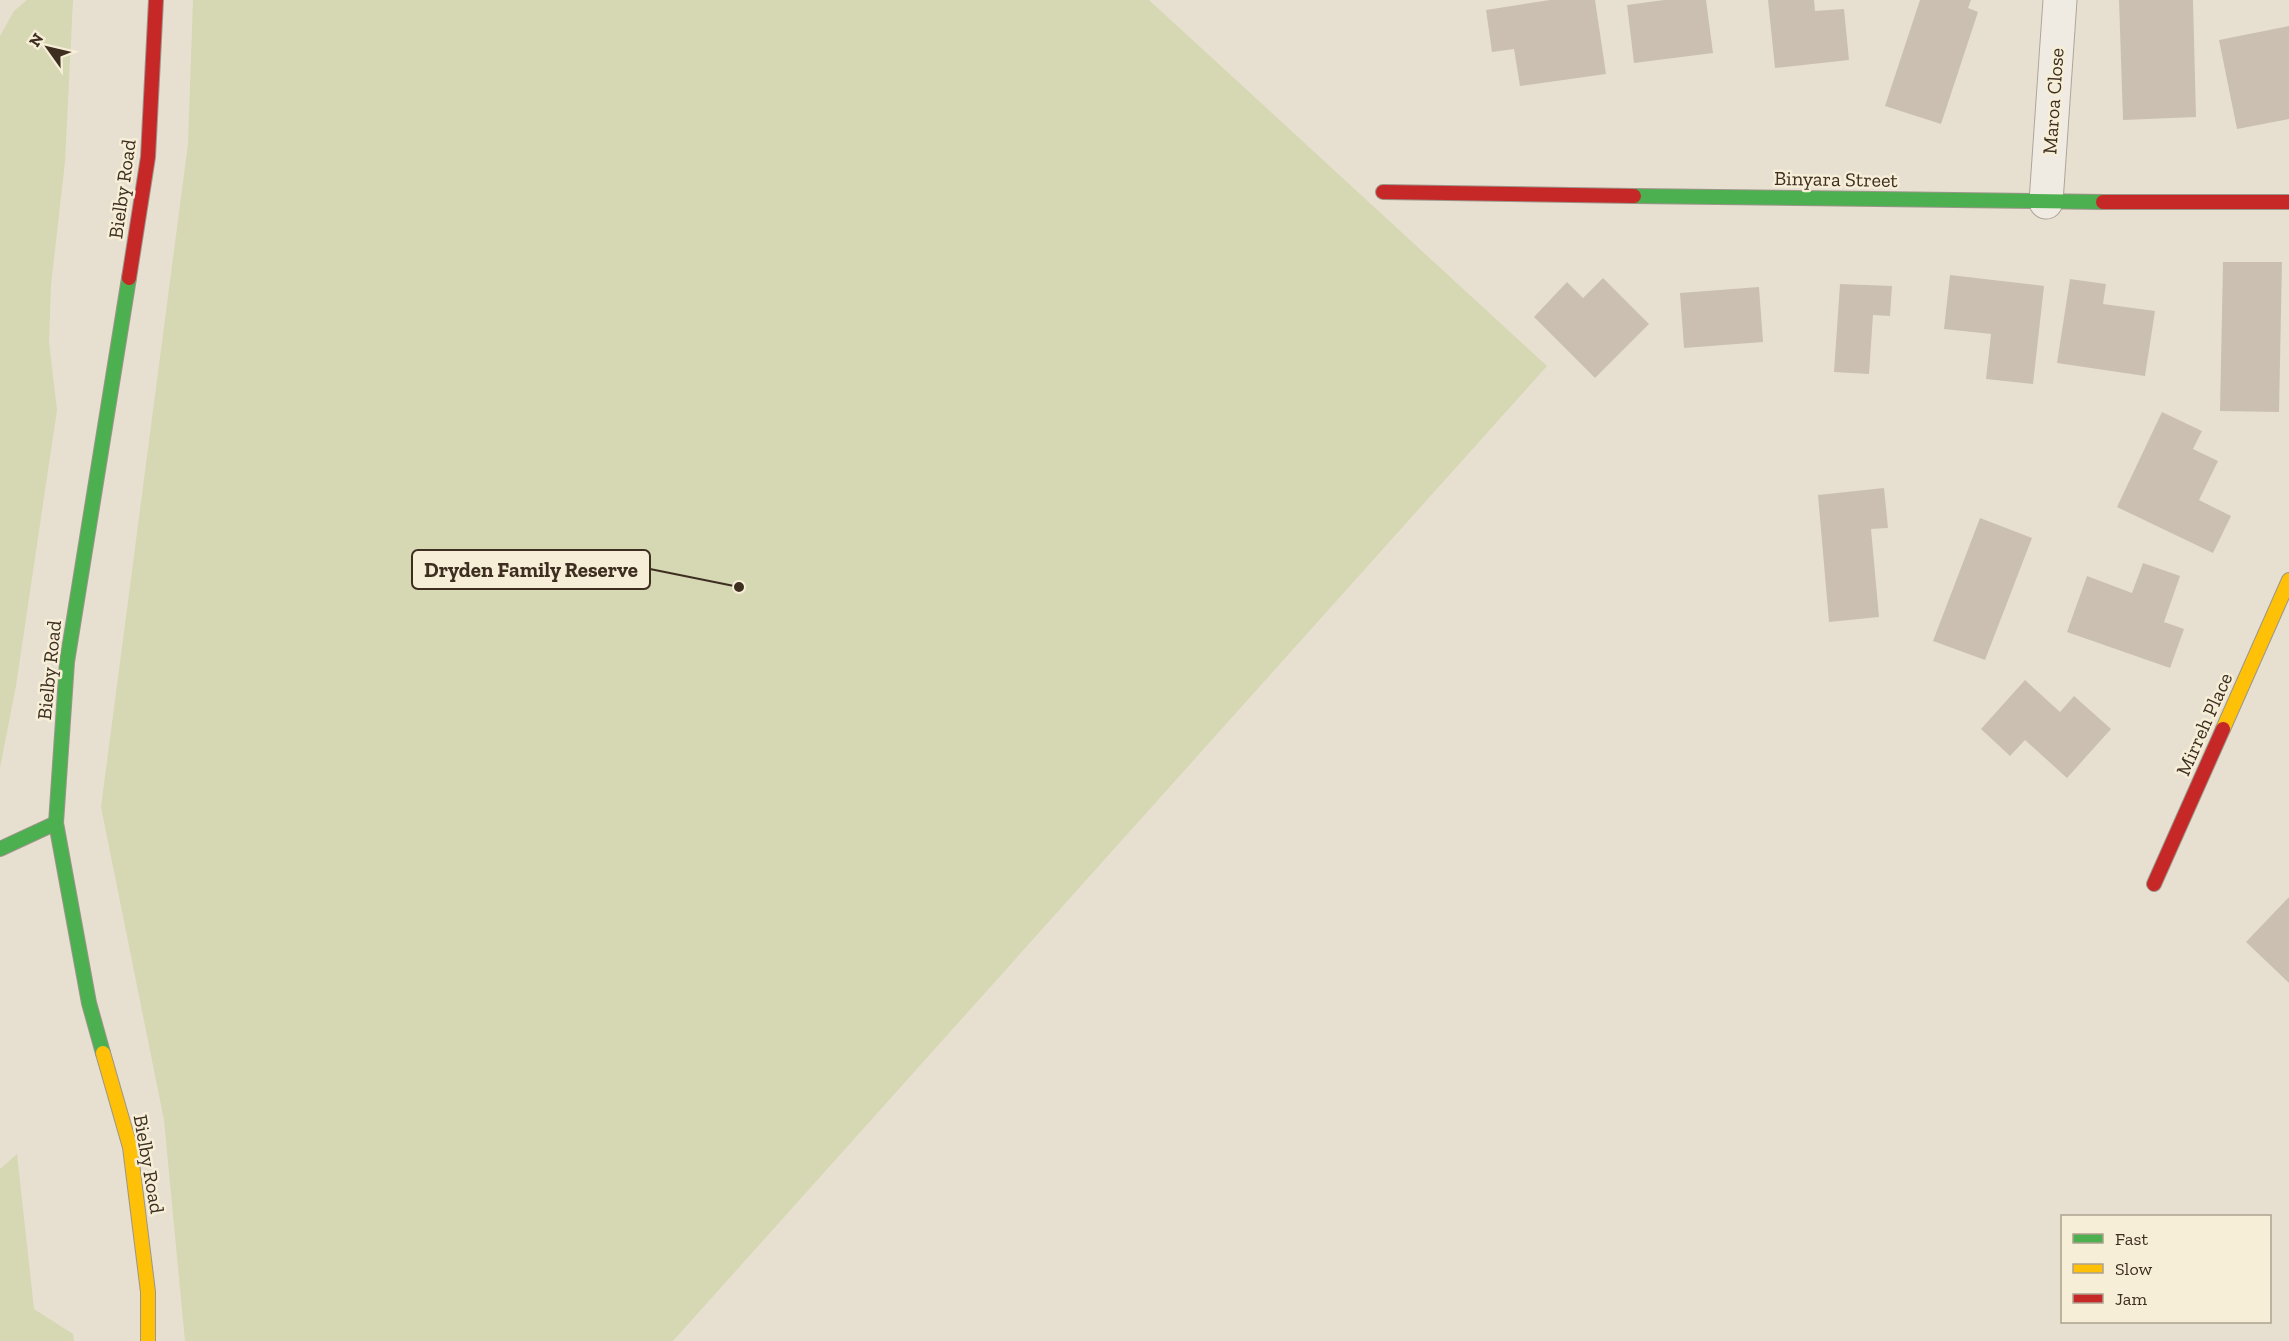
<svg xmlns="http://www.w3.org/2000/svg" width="2289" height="1341" font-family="'Zilla Slab',serif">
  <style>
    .green { fill: #d6d7b3 }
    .building { fill: #cbbfb2 }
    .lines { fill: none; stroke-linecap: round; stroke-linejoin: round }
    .street-casing { stroke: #ada599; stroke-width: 35 }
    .fast-casing { stroke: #9c958a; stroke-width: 16 }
    .slow-casing { stroke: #9c958a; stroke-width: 16 }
    .jam-casing { stroke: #9c958a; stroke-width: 16 }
    .street { stroke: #efebe3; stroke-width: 33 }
    .fast { stroke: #4caf50; stroke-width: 14 }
    .slow { stroke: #ffc107; stroke-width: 14 }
    .jam { stroke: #c62828; stroke-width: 14 }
    .labels { text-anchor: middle; stroke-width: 5; stroke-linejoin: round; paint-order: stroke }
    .street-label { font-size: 20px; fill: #3d2e20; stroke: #f7eed8 }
    .leader { fill: none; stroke: #3d2e20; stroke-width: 2 }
    .callout-dot { fill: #3d2e20; stroke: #f7eed8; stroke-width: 2 }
    .callout { fill: #f7eed8; stroke: #3d2e20; stroke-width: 2 }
    .callout-label { font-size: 21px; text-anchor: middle; font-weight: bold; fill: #3d2e20 }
  </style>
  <rect width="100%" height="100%" fill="#e7e0d1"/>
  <!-- green -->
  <g class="green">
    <path d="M 27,0 L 73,0 L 65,162 L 51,285 L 49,342 L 57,410 L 16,686 L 0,768 L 0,36 L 14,11 Z"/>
    <path d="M 193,0 L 1149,0 L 1547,366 L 673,1341 L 185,1341 L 164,1120 L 101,807 L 188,144 Z"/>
    <path d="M 17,1154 L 34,1309 L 73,1334 L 74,1341 L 0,1341 L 0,1169 Z"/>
  </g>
  <!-- building -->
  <g class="building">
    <path d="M 1550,0 L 1595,0 L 1606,74 L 1520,86 L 1514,49 L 1492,52 L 1486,10 Z"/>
    <path d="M 1664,0 L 1706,0 L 1713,53 L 1634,63 L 1627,5 Z"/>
    <path d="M 1768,0 L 1814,0 L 1815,11 L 1844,9 L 1849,60 L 1775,68 Z"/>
    <path d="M 1920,0 L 1971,0 L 1968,8 L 1978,12 L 1941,124 L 1885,106 Z"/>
    <path d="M 2119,0 L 2193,0 L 2196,117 L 2123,120 Z"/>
    <path d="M 2289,26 L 2289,119 L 2237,129 L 2219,40 Z"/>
    <path d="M 2223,262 L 2282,262 L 2279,412 L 2220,411 Z"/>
    <path d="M 1950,275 L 2044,286 L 2033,384 L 1986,379 L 1991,334 L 1944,329 Z"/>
    <path d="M 1603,278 L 1649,324 L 1595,378 L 1534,317 L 1567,282 L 1583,298 Z"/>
    <path d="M 2070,279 L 2106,284 L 2103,304 L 2155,311 L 2145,376 L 2057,363 Z"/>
    <path d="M 1840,284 L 1892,286 L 1890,316 L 1873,315 L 1869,374 L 1834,372 Z"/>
    <path d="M 1759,287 L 1763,342 L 1684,348 L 1680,293 Z"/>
    <path d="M 2162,412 L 2202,431 L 2193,449 L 2218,461 L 2199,500 L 2231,516 L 2213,553 L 2117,507 Z"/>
    <path d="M 1884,488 L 1888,528 L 1871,529 L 1879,617 L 1829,622 L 1818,495 Z"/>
    <path d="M 1980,518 L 2032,538 L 1985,660 L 1933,641 Z"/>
    <path d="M 2143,563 L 2180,576 L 2164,622 L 2184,629 L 2170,668 L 2067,632 L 2087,576 L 2132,593 Z"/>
    <path d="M 2025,680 L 2060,712 L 2074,696 L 2111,729 L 2067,778 L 2025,740 L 2010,756 L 1981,729 Z"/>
    <path d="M 2289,897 L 2289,983 L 2246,942 Z"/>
  </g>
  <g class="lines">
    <defs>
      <path id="street" d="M 2046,202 L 2060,0"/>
      <g id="fast">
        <path d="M 1634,196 L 2103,202"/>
        <path d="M 0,849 L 56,823"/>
        <path d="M 103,1053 L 89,1003 L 56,823 L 67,662 L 129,278"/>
      </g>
      <g id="slow">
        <path d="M 2223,729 L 2289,580"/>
        <path d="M 103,1053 L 130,1147 L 148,1292 L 148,1341"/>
      </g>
      <g id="jam">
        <path d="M 1383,192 L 1634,196"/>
        <path d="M 2103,202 L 2289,202"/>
        <path d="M 129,278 L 148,157 L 156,0"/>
        <path d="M 2154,884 L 2223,729"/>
      </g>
    </defs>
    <!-- street casing -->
    <use href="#street" class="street-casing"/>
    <!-- fast casing -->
    <use href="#fast" class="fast-casing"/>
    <!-- slow casing -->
    <use href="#slow" class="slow-casing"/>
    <!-- jam casing -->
    <use href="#jam" class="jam-casing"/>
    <!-- street -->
    <use href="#street" class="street"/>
    <!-- fast -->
    <use href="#fast" class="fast"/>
    <!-- slow -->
    <use href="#slow" class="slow"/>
    <!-- jam -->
    <use href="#jam" class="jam"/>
  </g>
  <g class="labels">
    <!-- street labels -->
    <g class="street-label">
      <text transform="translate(2053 101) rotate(-86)" y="7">Maroa Close</text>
      <text transform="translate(1836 179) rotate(1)" y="7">Binyara Street</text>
      <text transform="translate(122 189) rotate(-82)" y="7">Bielby Road</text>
      <text transform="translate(49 670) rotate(-84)" y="7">Bielby Road</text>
      <text transform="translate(2204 724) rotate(-66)" y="7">Mirreh Place</text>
      <text transform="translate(149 1164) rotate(80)" y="7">Bielby Road</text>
    </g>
  </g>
  <!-- callouts -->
  <path class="leader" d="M739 587L650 569"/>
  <circle class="callout-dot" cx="739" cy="587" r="6"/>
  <rect class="callout" x="412" y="550" width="238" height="39" rx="6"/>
  <g class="callout-label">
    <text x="531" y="577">Dryden Family Reserve</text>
  </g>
  <!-- legend -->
  <rect x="2061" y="1215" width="210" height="108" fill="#f7eed8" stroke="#ada18e" stroke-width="1.5"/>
  <rect x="2073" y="1234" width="30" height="9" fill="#4caf50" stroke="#ada18e" stroke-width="1.5"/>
  <text x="2115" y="1245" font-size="18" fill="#3d2e20">Fast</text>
  <rect x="2073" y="1264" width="30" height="9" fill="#ffc107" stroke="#ada18e" stroke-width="1.5"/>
  <text x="2115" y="1275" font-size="18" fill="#3d2e20">Slow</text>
  <rect x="2073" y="1294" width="30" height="9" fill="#c62828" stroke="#ada18e" stroke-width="1.5"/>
  <text x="2115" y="1305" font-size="18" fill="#3d2e20">Jam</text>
  <!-- north arrow -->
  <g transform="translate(48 48) rotate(304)" stroke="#f7eed8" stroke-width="4.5" paint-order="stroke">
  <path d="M0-4.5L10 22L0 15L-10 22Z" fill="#3d2e20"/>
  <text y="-9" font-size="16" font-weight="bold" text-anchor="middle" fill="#3d2e20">N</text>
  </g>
</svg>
